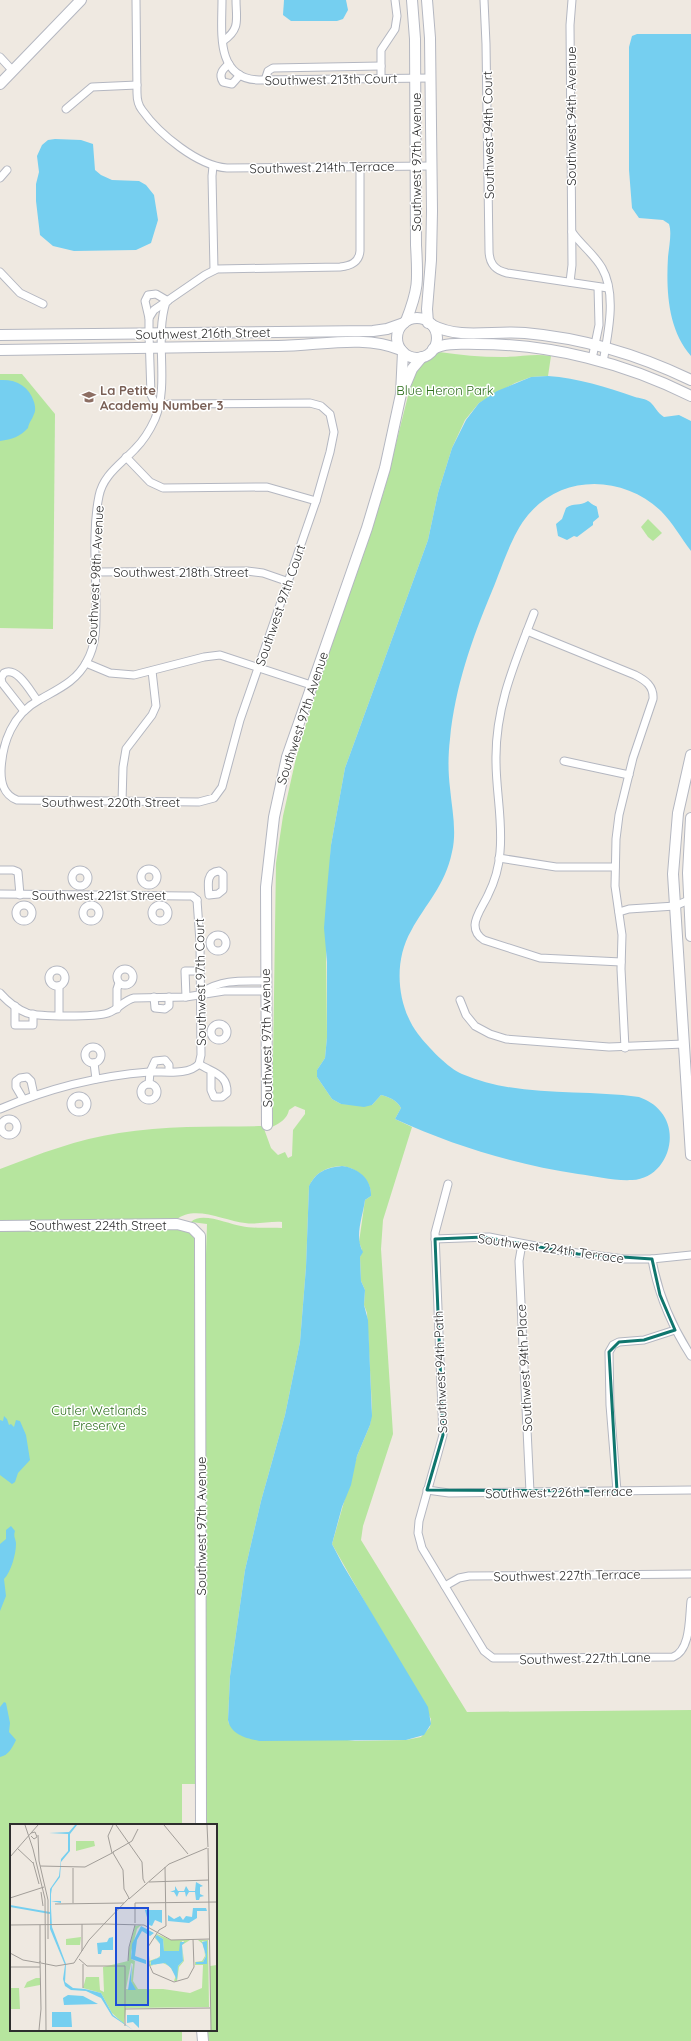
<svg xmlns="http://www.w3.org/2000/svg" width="691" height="2041" font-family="Quicksand,sans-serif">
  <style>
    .green { fill: #b6e59e; fill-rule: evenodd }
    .water { fill: #75cff0 }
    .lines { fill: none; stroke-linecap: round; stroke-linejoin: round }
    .street-casing { stroke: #b4b7c1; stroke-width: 9 }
    .secondary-casing { stroke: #b4b7c1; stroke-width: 12 }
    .street { stroke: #fff; stroke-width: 7 }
    .secondary { stroke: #fff; stroke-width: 10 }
    .marked { fill: none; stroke: #0f766e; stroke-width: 3; stroke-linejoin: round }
    .labels { text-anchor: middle; stroke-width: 3; stroke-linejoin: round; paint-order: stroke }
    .street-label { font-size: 13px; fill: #2e2e2e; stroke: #fff }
    .education-label { font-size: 13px; font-weight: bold; fill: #785e54; stroke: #fff; text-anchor: start }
    .park-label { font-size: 13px; fill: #2c6e1b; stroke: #fff }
    .inset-road { fill: none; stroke: #a29e99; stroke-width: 1 }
    .view { fill: #1d4ed8; fill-opacity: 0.15; stroke: #1d4ed8; stroke-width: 2 }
    .inset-edge { fill: none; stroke: #2e2e2e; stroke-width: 2 }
  </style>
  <rect width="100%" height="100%" fill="#efe9e1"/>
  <!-- green -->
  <g class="green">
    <path d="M 439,352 C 460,355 481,357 502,357 C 519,357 534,353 551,356 L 548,376 L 531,377 L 515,383 L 479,403 L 465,420 L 452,448 L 438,493 L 428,540 L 345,768 L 331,845 L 326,945 L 327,1037 L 325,1058 L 317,1070 L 317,1077 L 332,1099 L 341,1104 L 372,1105 L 381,1095 C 389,1097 397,1100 401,1108 L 395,1119 L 412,1127 L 383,1220 L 381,1249 L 393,1434 L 363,1526 L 361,1540 L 467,1712 L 691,1710 L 691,2041 L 208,2041 L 208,2030 L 216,2030 L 216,1825 L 205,1825 L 205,1285 L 207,1224 L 191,1222 C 201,1211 229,1224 241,1226 C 255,1229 269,1227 282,1228 L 282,1222 C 270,1221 257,1225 245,1223 C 225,1221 194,1204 176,1220 L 0,1222 L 0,1169 C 39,1154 78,1139 119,1133 C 166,1125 215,1127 263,1126 L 271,1148 L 278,1155 L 285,1152 L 288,1158 L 292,1156 L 293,1130 L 305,1114 L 305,1110 L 295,1106 L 289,1110 C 287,1119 280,1123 272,1127 L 276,863 L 283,816 L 296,758 L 317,687 L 384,491 L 413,376 L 418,365 ZM 342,1166 C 357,1168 372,1180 371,1196 L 365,1200 L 359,1242 L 362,1250 L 360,1257 L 361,1281 L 365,1290 L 364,1305 L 367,1313 L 372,1408 L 370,1425 L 357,1456 L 332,1544 L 431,1719 L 430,1727 L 421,1737 L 406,1740 L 355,1741 L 229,1724 L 228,1720 L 230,1676 L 245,1570 L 261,1501 L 285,1415 L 300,1342 L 306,1267 L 309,1186 C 316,1172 326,1167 342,1166 Z"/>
    <path d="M 0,374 L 22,374 L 55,414 L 53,629 L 0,628 Z"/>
    <path d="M 648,519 L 662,533 L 653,541 L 648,537 L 641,527 Z"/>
    <path d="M 171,1228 C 182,1230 193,1230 196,1243 L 196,1784 L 182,1784 L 182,1825 L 11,1825 L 11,2030 L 182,2030 L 182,2041 L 0,2041 L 0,1230 Z"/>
  </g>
  <!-- water -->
  <g class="water">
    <path d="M 284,0 L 346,0 L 348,10 L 343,19 L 337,21 L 291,21 L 283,15 Z"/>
    <path d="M 637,34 L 691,34 L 691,356 C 668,330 666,291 668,257 C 669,247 672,233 669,224 L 663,220 L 639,218 L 632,208 L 629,170 L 629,47 L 632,36 Z"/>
    <path d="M 55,139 L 81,140 L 93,144 L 95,170 L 101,175 L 112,180 L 139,181 L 146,185 L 154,195 L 158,220 L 151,243 L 136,250 L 74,251 L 53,246 L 40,235 L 36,201 L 36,184 L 39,172 L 37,156 L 42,145 L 48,140 Z"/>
    <path d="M 548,376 C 578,378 606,387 635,397 C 639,398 646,399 650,402 C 655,406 657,413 664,417 L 679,415 L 691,421 L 691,551 C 681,538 673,523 661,511 C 624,476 563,473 528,515 C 512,534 502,567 492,591 C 472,639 455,687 450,739 C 448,755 448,772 450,788 C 452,810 457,831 452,852 C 445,886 426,903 411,931 C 393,962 397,1006 418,1034 C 427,1046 449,1069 462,1074 C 518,1098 580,1089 639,1097 C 647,1100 655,1104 661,1112 C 681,1136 665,1179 632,1180 C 614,1181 595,1176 578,1174 C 514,1164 454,1146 395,1119 L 401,1108 C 397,1100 389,1097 381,1095 L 372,1105 L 364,1107 L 341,1104 L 332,1099 L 317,1077 L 317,1070 L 325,1058 L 327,1037 L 327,962 L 324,928 L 327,889 L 331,845 L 345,768 L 428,540 L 438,493 L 452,448 L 466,420 L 479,403 L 497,391 L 531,377 Z"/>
    <path d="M 0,380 C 16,379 29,386 34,402 C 35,405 36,411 34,414 C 32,420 29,422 28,428 C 20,437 12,439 0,441 Z"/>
    <path d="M 588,501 C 600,511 595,500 599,517 L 593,522 L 593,525 L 577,537 L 574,536 L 567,540 L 558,536 L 556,524 L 562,519 L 566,508 C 574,502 579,507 588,501 Z"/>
    <path d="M 342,1166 C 358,1168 372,1179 371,1196 L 365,1200 C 363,1216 354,1237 363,1252 L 360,1257 L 361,1281 L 365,1290 L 364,1305 L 368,1320 L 372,1416 L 370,1425 L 357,1456 L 351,1485 L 342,1507 L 332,1544 L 343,1565 L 428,1707 L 431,1724 L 424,1735 L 406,1740 L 259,1741 C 246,1738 231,1735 228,1720 L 230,1676 L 245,1570 L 261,1501 L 285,1415 L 300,1342 L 306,1267 L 309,1186 C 317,1171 326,1168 342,1166 Z"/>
    <path d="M 4,1416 L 7,1419 L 9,1425 L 11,1424 L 14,1427 L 16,1420 L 20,1421 L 26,1435 L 30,1460 L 18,1473 L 15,1482 L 12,1484 L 0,1475 L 0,1420 L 3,1421 Z"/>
    <path d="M 11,1526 L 15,1531 C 13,1537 16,1539 16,1544 C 16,1554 11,1572 4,1579 L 6,1596 L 0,1611 L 0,1544 L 6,1539 L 6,1530 Z"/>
    <path d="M 4,1702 L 6,1703 L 10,1723 L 9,1732 L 16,1740 C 12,1748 9,1755 0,1757 L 0,1707 Z"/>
  </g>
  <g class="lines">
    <defs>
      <g id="street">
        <path d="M 136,0 L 137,93 C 137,98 138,105 142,110 C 159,134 198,166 227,168 L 431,166"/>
        <path d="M 222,0 C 222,31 215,79 259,80 L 431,78"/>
        <path d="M 484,0 L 486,44 L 489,250 C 489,263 494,270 507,273 L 608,288"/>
        <path d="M 223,41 C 241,29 236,19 236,0"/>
        <path d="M 0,57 L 13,71"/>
        <path d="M 229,64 C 223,69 218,74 223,82 L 232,84 L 240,75"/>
        <path d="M 381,78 L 381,50 L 395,29 L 397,16 L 395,0"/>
        <path d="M 265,80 L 268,71 L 273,68 L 381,66"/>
        <path d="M 66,109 L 92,87 L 137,85"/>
        <path d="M 213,166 L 212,176 L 214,270"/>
        <path d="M 0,178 L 7,170"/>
        <path d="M 572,232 C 581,245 594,254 602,268 C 617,294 608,334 603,362"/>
        <path d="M 0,272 L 20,293 L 43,304"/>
        <path d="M 570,282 L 572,265 L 570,25 L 572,0"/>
        <path d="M 149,318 L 145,301 L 148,295 L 156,294 L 168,301"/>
        <path d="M 592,359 L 599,325 L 598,287"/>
        <path d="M 157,407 L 170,404 L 310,403 L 321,406 L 330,414 L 334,432 L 330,452 L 316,501 L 240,720 L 222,787 L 214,798 L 199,802 L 17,800 C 4,795 1,784 1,771 C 2,742 13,714 39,700 C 58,689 76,682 87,661 C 97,643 96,624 96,605 C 96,570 92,530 99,496 C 103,475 121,464 135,449 C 143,441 150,430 155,419 C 170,382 154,340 166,302"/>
        <path d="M 157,407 L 151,395 L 149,334 L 149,318 L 154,310 L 205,275 L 217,269 L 340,267 C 350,266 359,263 360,251 L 360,167"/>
        <path d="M 126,457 L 150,482 L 163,488 L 267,487 L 316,501"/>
        <path d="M 96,572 L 247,571 L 263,573 L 289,582"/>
        <path d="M 534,613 C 515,662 495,707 496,761 C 496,792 503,821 500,852 C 499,867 495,881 488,895 C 484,904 475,916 475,925 C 475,932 479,937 484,940 L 540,958 L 621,962"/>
        <path d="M 527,631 L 635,675 C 645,680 654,686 653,699 L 633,758 L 619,815 L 616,839 L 615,886 L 622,935 L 621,969 L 625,1048"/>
        <path d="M 86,663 L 110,673 L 134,675 L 204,657 L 220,655 L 311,685"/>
        <path d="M 24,711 L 2,683 L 1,678 L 4,673 C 17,666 30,691 37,700"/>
        <path d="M 564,761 L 629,775"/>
        <path d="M 122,802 L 123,767 L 126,749 L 152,715 L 156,706 L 152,671"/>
        <path d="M 499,858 L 556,867 L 615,867"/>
        <circle cx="149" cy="877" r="8"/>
        <circle cx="80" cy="878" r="8"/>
        <path d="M 0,870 L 13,870 L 18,872 L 20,895"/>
        <path d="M 219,871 L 223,874 L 223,890 L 218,894 L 209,895 C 208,885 206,872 219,871 Z"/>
        <path d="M 0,894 L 186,896 L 192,896 L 197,900"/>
        <path d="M 197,900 L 200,942 L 201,1055 L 199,1064"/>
        <circle cx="24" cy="913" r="8"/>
        <circle cx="160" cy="913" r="8"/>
        <circle cx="91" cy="913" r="8"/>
        <path d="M 619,912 L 629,909 L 675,906 L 691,899"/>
        <circle cx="218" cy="943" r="8"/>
        <circle cx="125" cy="977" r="8"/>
        <circle cx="57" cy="978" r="8"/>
        <path d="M 59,986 L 59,1015"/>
        <path d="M 202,992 C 223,979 241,981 265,981"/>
        <path d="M 0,993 C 7,1001 17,1009 27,1013 C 39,1017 96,1017 108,1013 C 118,1010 124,1000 134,998 L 186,997 L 224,991 L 266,991"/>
        <path d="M 154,997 L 155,1008 L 165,1009 L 169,1006 L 169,997"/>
        <path d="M 186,997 L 185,971 L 200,971"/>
        <path d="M 460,1000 L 466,1015 L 475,1026 L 490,1034 L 506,1039 L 609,1047 L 684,1044"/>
        <path d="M 15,1006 L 15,1025 L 33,1025 L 33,1014"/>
        <path d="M 117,1009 L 117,989 L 119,983"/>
        <circle cx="219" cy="1032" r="8"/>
        <circle cx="93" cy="1055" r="8"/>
        <path d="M 94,1063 L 96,1079"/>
        <path d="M 199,1064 C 213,1073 228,1074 227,1093 L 222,1097 L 214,1097 L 211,1090 L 211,1072"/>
        <circle cx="149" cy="1092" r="8"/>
        <path d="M 149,1084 L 150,1072 L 155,1061 L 165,1060 L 169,1065 L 169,1071"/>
        <circle cx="79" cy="1104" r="8"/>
        <path d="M 23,1099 L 16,1087 L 16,1081 L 20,1078 L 27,1077 L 31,1081 L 34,1095"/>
        <path d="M 0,1109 C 47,1089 97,1076 149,1072 C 163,1071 188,1076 199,1064"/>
        <circle cx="9" cy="1127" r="8"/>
        <path d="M 448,1184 L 435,1233 L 443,1435 L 419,1521 L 418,1533 L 422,1548 L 484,1651 L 493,1658 L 673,1657 C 691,1650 689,1617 691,1601"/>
        <path d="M 435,1239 L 489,1237 L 562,1251 L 624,1259 L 652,1259 L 691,1255"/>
        <path d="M 522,1244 L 519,1261 L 530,1492"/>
        <path d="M 652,1259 C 658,1295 671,1325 691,1356"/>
        <path d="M 427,1490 L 449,1493 L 691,1490"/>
        <path d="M 617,1491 L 610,1405 L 609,1352 L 613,1345 L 619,1342 L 644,1340 L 675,1330"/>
        <path d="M 445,1586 L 459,1578 L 469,1576 L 691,1574"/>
      </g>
      <g id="secondary">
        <path d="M 427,0 L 430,38 L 432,211 L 431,260 L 427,309 L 428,323"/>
        <path d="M 0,84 L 81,0"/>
        <circle cx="417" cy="338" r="20"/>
        <path d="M 406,321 C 419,288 418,280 416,245 L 415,39 L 412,0"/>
        <path d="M 432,325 C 461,340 493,330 525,333 C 582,338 639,355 691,380"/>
        <path d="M 0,335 L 373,331 L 387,329 L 404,323"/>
        <path d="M 433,349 C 446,342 462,344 477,344 C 551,344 625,363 691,396"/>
        <path d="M 0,350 C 93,349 186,348 278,346 C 319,346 363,334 401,350"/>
        <path d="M 405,386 L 412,369 L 422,357"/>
        <path d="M 691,755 L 678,813 L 673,874 L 691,1155"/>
        <path d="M 691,818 L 688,873 L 691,936"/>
        <path d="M 267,1125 L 266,887 L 274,817 L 287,757 L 367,528 L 385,468 L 401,394 L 403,352"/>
        <path d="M 0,1226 L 177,1224 L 192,1228 L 200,1236 L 201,1825"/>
        <path d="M 202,2030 L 203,2041"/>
      </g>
    </defs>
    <!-- street casing -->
    <use href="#street" class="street-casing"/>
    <!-- secondary casing -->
    <use href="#secondary" class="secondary-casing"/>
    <!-- street -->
    <use href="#street" class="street"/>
    <!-- secondary -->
    <use href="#secondary" class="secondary"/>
  </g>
  <!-- marked area -->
  <path class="marked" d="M 484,1237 L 578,1254 L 652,1259 L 660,1295 L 675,1330 L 644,1340 L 619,1342 L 609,1352 L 617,1491 L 427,1490 L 443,1435 L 435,1239 Z"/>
  <!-- icons -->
  <defs>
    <symbol id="school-bare" viewBox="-9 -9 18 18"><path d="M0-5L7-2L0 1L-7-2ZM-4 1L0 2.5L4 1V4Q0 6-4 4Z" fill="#8d6e63" stroke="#fff" stroke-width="2.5" paint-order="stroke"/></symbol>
  </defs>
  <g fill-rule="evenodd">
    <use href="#school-bare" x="79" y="387" width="20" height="20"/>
  </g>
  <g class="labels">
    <!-- street labels -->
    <g class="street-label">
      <text transform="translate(331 79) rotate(-1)" y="5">Southwest 213th Court</text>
      <text transform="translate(571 116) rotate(-90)" y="5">Southwest 94th Avenue</text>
      <text transform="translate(488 135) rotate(-91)" y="5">Southwest 94th Court</text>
      <text transform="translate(416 162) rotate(-90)" y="5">Southwest 97th Avenue</text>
      <text transform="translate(322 167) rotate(-1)" y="5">Southwest 214th Terrace</text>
      <text transform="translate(203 333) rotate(-1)" y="5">Southwest 216th Street</text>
      <text x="181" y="577">Southwest 218th Street</text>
      <text transform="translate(95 575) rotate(-87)" y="5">Southwest 98th Avenue</text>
      <text transform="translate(280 605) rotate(-71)" y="5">Southwest 97th Court</text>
      <text transform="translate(302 718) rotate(-72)" y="5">Southwest 97th Avenue</text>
      <text x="111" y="807">Southwest 220th Street</text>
      <text x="99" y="900">Southwest 221st Street</text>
      <text transform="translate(200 982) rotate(-91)" y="5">Southwest 97th Court</text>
      <text transform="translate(266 1038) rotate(-91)" y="5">Southwest 97th Avenue</text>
      <text x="98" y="1230">Southwest 224th Street</text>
      <text transform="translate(551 1248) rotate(8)" y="5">Southwest 224th Terrace</text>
      <text transform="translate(524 1368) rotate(-93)" y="5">Southwest 94th Place</text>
      <text transform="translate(440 1372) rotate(-92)" y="5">Southwest 94th Path</text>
      <text transform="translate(559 1492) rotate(-1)" y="5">Southwest 226th Terrace</text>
      <text transform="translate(201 1526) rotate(-90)" y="5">Southwest 97th Avenue</text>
      <text transform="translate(567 1575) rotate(-1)" y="5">Southwest 227th Terrace</text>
      <text transform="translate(585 1658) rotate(-1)" y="5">Southwest 227th Lane</text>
    </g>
    <!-- education labels -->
    <g class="education-label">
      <text x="100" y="395">La Petite<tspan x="100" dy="15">Academy Number 3</tspan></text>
    </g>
    <!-- park labels -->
    <g class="park-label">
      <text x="445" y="395">Blue Heron Park</text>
      <text x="99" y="1415">Cutler Wetlands<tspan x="99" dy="15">Preserve</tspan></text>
    </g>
  </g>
  <!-- overview -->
  <g transform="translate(10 1824)">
    <rect width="207" height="207" fill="#efe9e1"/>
    <path d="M 66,17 L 84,17 L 85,22 L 66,27 ZM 131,101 L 127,105 L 121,128 L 121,135 L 125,137 L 123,157 L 128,165 L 153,165 L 180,169 L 192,164 L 193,141 L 185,141 L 185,138 L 192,137 L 195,132 L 194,121 L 188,116 L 198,116 L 199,183 L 116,184 L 114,200 L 102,189 L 91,169 L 73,164 L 76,153 L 89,153 L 90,166 L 94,168 L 93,143 L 118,137 L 119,125 L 125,102 ZM 192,117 L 197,118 L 197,140 L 186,140 L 193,138 L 196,132 ZM 121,139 L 123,140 L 121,157 L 125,166 L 116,165 ZM 147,110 L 161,116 L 180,116 L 172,121 L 174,137 L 169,143 L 167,157 L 164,157 L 166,151 L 160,143 L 154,138 L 140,142 L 139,137 L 150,133 L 150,120 L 144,113 ZM 147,111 L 153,115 L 154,127 L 170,127 L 172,117 L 174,117 L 172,121 L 173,137 L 168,142 L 165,155 L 166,151 L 161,143 L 151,138 L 143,141 L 140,139 L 150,132 L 150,120 L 145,113 ZM 71,113 L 70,121 L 56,121 L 56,115 ZM 207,141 L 207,206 L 201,206 L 200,142 ZM 26,154 L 30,154 L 30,161 L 14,164 L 17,158 ZM 0,164 L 9,164 L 10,185 L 0,185 Z" fill="#b6e59e" fill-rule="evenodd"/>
    <path d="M 65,1 L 67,1 L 60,10 L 60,27 L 51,38 L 50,53 L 42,64 L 41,70 L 41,77 L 51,77 L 51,79 L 41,77 L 41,84 L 42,103 L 56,140 L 55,158 L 63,164 L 75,165 L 91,169 L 103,191 L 123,206 L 102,192 L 91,174 L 76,167 L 61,166 L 55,162 L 53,155 L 55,141 L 40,105 L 40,90 L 0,83 L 0,81 L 40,88 L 40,65 L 49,52 L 51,35 L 58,27 L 58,10 L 39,9 L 59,8 ZM 186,58 L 193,62 L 190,63 L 190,70 L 194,72 L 190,73 L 189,76 L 186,76 L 185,68 L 179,68 L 176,73 L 175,68 L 169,68 L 167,73 L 164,68 L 160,68 L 165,66 L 165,62 L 168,67 L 174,67 L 176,62 L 179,67 L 185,67 ZM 183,84 L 196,84 L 197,87 L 187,87 L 187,94 L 179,99 L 158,97 L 158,91 L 164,95 L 170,92 L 173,96 L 176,92 L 182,93 ZM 135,86 L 152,86 L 152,99 L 145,96 L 142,102 L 139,101 ZM 131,102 L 144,109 L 140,112 L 132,107 L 127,116 L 125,132 L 136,136 L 136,140 L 121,135 L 122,120 ZM 147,111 L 153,115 L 154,127 L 169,127 L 170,118 L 175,118 L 172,121 L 173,137 L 168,142 L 167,156 L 161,144 L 155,139 L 141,141 L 141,137 L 150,133 L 150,120 L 145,113 ZM 103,113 L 103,126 L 92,126 L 91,130 L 88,130 L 87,119 L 97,118 L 99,114 ZM 197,117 L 197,140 L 186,140 L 186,138 L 193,138 L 196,132 L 192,118 ZM 122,139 L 121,157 L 126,166 L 118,166 ZM 58,171 L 73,172 L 88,180 L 54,181 L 53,174 ZM 42,188 L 61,188 L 62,203 L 42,203 ZM 117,191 L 129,191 L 129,204 L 123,198 L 117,199 Z" fill="#75cff0"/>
    <path class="inset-road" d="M 15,1 L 23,25 L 35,75 L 36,206M 106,1 L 132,38 L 133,55 L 135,59M 154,1 L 178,30M 197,1 L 198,23M 28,11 L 29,37 L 38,76 L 38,101M 21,12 L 24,15 L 27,13 L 25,8 L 21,9M 7,24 L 23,39M 198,24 L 201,206M 103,28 L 122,17 L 128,5M 102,29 L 98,12 L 103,1M 103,29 L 113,46 L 114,65 L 119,74M 0,33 L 28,1M 23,38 L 29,60M 30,42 L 75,43 L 104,28M 155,43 L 156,102 L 149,106 L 138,123 L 139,140 L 143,149 L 164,158 L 178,154 L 184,143 L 183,115M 63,44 L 63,79M 139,58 L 199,56M 31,68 L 33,82M 0,74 L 34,63M 119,75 L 159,40 L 197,24M 125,79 L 207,78M 45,80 L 114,79M 125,99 L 125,79M 72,100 L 72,127M 0,101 L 94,100 L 119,74M 30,101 L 30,139M 38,115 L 38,101M 0,129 L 13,136 L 30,139M 69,135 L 77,142 L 115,142 L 115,202M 118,137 L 119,123 L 125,101M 31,139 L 46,142 L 64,139 L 79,116 L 94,100 L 134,101 L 161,116 L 200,115M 0,143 L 30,143M 73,164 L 73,140M 115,185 L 200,184M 29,206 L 31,185 L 30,137"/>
    <path class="view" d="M 106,84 L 138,84 L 138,181 L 106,181 Z"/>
    <rect width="207" height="207" class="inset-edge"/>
  </g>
</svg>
